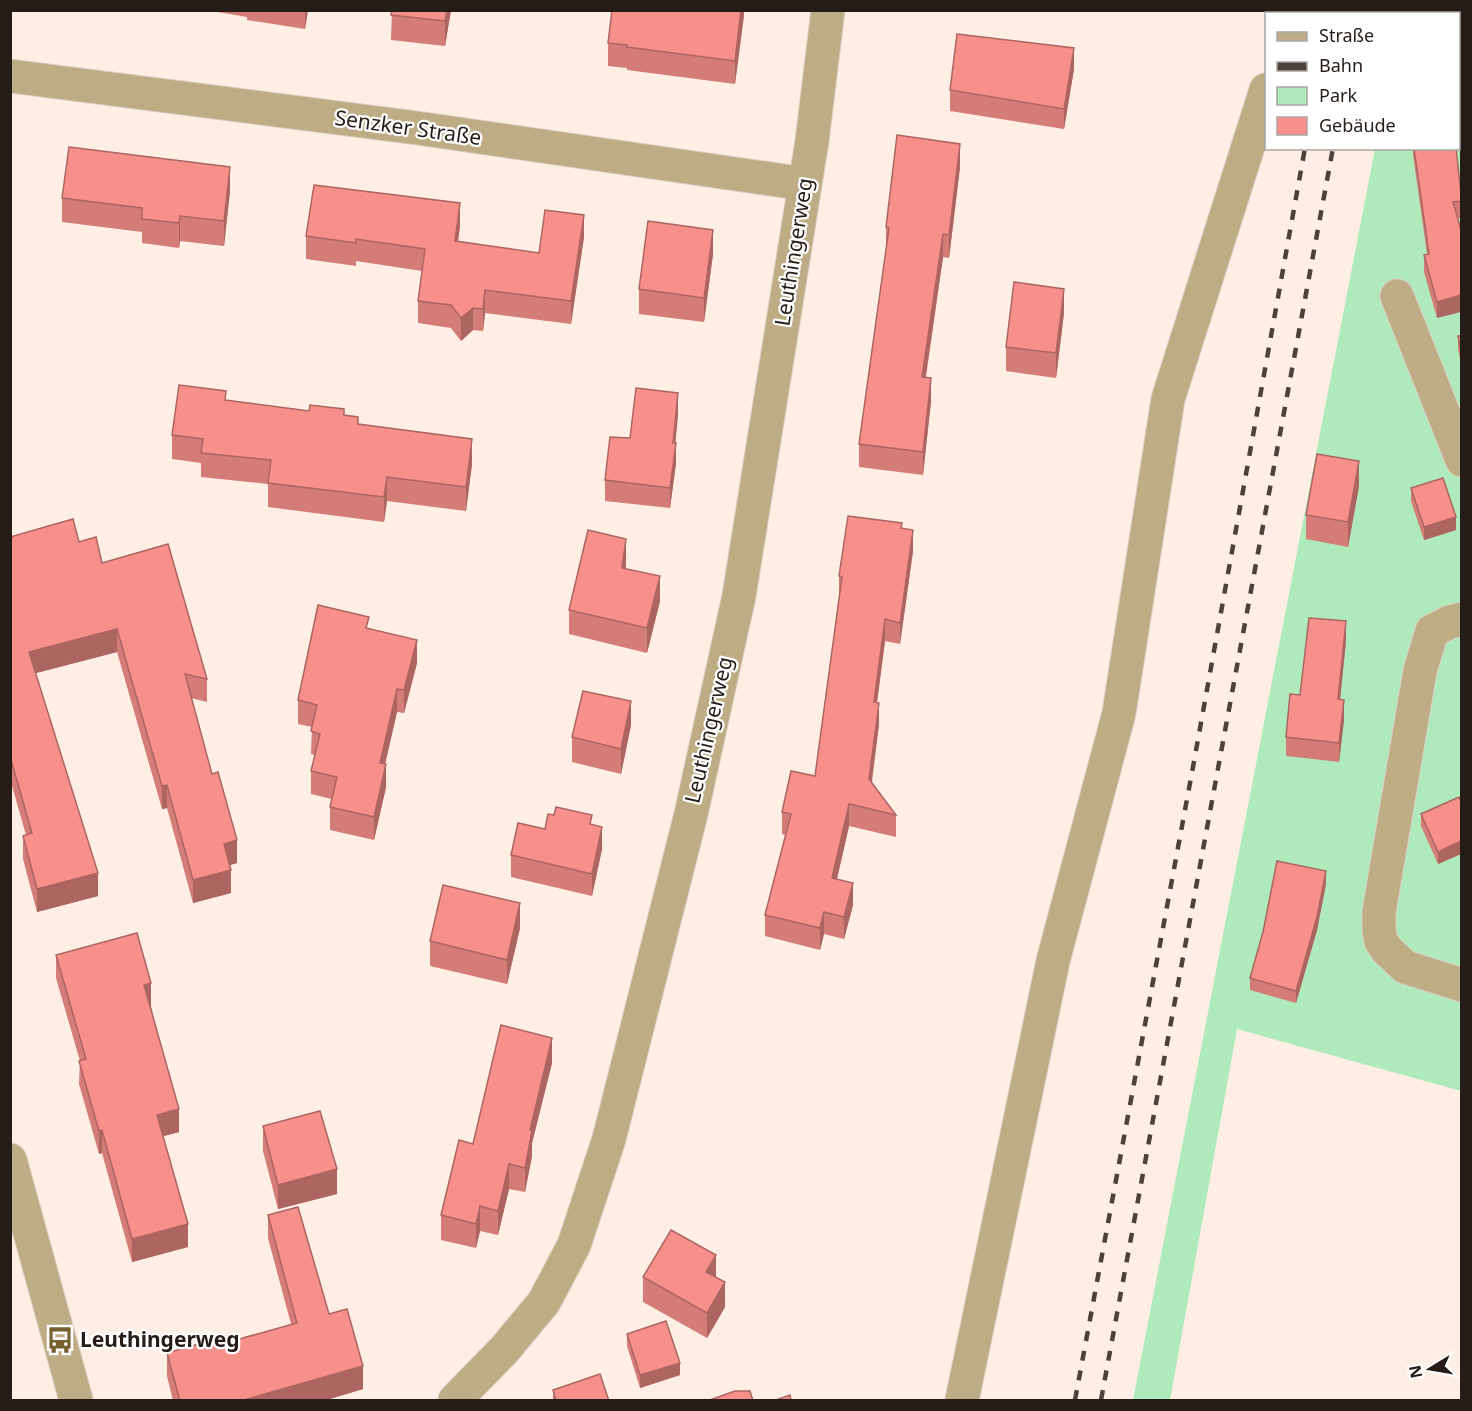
<svg xmlns="http://www.w3.org/2000/svg" width="1472" height="1411" font-family="'Noto Sans',sans-serif">
  <style>
    .green { fill: #afeabc }
    .lines { fill: none; stroke-linecap: round; stroke-linejoin: round }
    .minor-casing { stroke: #dbccc3; stroke-width: 35 }
    .minor { stroke: #beac85; stroke-width: 33 }
    .rail { stroke: #4c413b; stroke-width: 4.5; stroke-dasharray: 10 10; stroke-linecap: butt }
    .wall { fill: #d47c77 }
    .shaded-wall { fill: #ad6561 }
    .building { fill: #f7908a; stroke: #ad6561; stroke-width: 1.5 }
    .labels { text-anchor: middle; stroke-width: 4.5; stroke-linejoin: round; paint-order: stroke }
    .street-label { font-size: 21px; fill: #261c17; stroke: #fff }
    .poi-label { font-size: 21px; font-weight: bold; fill: #261c17; stroke: #fff; text-anchor: start }
  </style>
  <rect width="100%" height="100%" fill="#feeee4"/>
  <!-- green -->
  <path class="green" d="M 1402,11 L 1461,11 L 1461,1091 L 1237,1029 L 1170,1400 L 1133,1400 L 1375,149 L 1458,148 L 1458,14 L 1401,13 Z"/>
  <g class="lines">
    <defs>
      <g id="minor">
        <path d="M 1285,14 L 1286,10"/>
        <path d="M 10,76 L 417,128 L 805,184"/>
        <path d="M 1397,296 L 1462,460"/>
        <path d="M 1462,619 L 1450,622 L 1432,631 L 1420,671 L 1379,912 L 1379,930 L 1381,941 L 1387,950 L 1405,967 L 1462,985"/>
        <path d="M 10,1160 L 76,1400"/>
        <path d="M 455,1400 L 504,1350 L 544,1302 L 574,1245 L 609,1139 L 691,814 L 739,596 L 812,141 L 828,10"/>
        <path d="M 962,1400 L 1053,961 L 1119,713 L 1168,399 L 1266,90"/>
      </g>
    </defs>
    <!-- minor casing -->
    <use href="#minor" class="minor-casing"/>
    <!-- minor -->
    <use href="#minor" class="minor"/>
    <!-- rail -->
    <g class="rail">
      <path d="M 1329,14 L 1330,10"/>
      <path d="M 1357,14 L 1358,10"/>
      <path d="M 1075,1400 L 1193,767 L 1305,148"/>
      <path d="M 1101,1400 L 1333,148"/>
    </g>
  </g>
  <!-- wall -->
  <g class="wall">
    <path d="M 206,10 L 308,10 L 305,29 L 247,20 L 247,17 Z"/>
    <path d="M 392,10 L 451,10 L 445,46 L 391,40 Z"/>
    <path d="M 744,10 L 735,84 L 627,70 L 627,68 L 608,66 L 608,43 Z"/>
    <path d="M 1074,69 L 1064,129 L 950,111 L 950,90 Z"/>
    <path d="M 1413,148 L 1457,148 L 1456,157 L 1461,194 L 1461,218 L 1458,218 L 1437,318 L 1424,272 L 1424,255 L 1427,254 L 1413,155 Z"/>
    <path d="M 960,167 L 949,258 L 943,257 L 926,377 L 931,401 L 923,475 L 859,467 L 859,444 L 886,250 L 886,227 Z"/>
    <path d="M 230,191 L 224,246 L 180,241 L 179,248 L 142,243 L 142,232 L 62,222 L 62,198 Z"/>
    <path d="M 460,226 L 458,241 L 539,253 L 584,237 L 571,324 L 485,313 L 483,331 L 473,330 L 461,341 L 451,328 L 418,323 L 418,301 L 422,271 L 356,261 L 356,266 L 306,259 L 306,236 Z"/>
    <path d="M 713,254 L 704,322 L 639,314 L 639,289 Z"/>
    <path d="M 1064,313 L 1056,378 L 1006,371 L 1006,347 Z"/>
    <path d="M 1458,336 L 1461,336 L 1461,364 L 1458,349 Z"/>
    <path d="M 226,400 L 309,411 L 344,415 L 358,424 L 472,464 L 466,511 L 387,501 L 384,522 L 268,507 L 268,484 L 201,477 L 201,463 L 172,459 L 172,435 Z"/>
    <path d="M 678,414 L 675,443 L 676,463 L 670,508 L 605,501 L 605,480 L 630,438 Z"/>
    <path d="M 1359,486 L 1348,547 L 1306,539 L 1306,515 Z"/>
    <path d="M 1411,488 L 1456,530 L 1424,540 L 1411,501 Z"/>
    <path d="M 902,528 L 913,551 L 900,644 L 885,641 L 877,703 L 879,724 L 872,782 L 896,815 L 896,837 L 849,826 L 837,879 L 853,905 L 844,939 L 824,934 L 820,950 L 765,936 L 765,915 L 786,835 L 782,834 L 782,812 L 815,776 L 839,598 L 839,576 Z"/>
    <path d="M 10,537 L 79,542 L 102,563 L 207,679 L 207,702 L 191,698 L 237,863 L 229,865 L 231,893 L 193,903 L 167,808 L 162,809 L 117,652 L 35,673 L 98,896 L 37,912 L 23,859 L 23,836 L 26,835 L 10,779 Z"/>
    <path d="M 626,564 L 626,569 L 660,601 L 647,653 L 569,634 L 569,610 Z"/>
    <path d="M 369,628 L 417,663 L 404,713 L 397,712 L 385,764 L 386,787 L 374,840 L 330,830 L 330,807 L 332,799 L 311,794 L 311,771 L 315,755 L 311,754 L 312,727 L 298,724 L 298,700 Z"/>
    <path d="M 1346,641 L 1340,700 L 1344,720 L 1339,762 L 1286,756 L 1286,737 L 1300,695 Z"/>
    <path d="M 631,725 L 621,774 L 572,762 L 572,737 Z"/>
    <path d="M 1461,802 L 1461,854 L 1438,864 L 1421,826 L 1421,814 Z"/>
    <path d="M 592,824 L 602,849 L 592,896 L 511,877 L 511,855 L 545,829 Z"/>
    <path d="M 1326,884 L 1317,930 L 1296,1003 L 1250,990 L 1250,978 Z"/>
    <path d="M 520,928 L 507,984 L 430,966 L 430,941 Z"/>
    <path d="M 56,955 L 151,1006 L 179,1132 L 163,1136 L 188,1247 L 132,1262 L 102,1153 L 99,1154 L 79,1084 L 80,1061 L 56,978 Z"/>
    <path d="M 552,1063 L 532,1143 L 532,1156 L 525,1192 L 509,1189 L 498,1235 L 480,1231 L 476,1248 L 441,1240 L 441,1215 L 473,1144 Z"/>
    <path d="M 263,1126 L 337,1194 L 278,1209 L 263,1151 Z"/>
    <path d="M 268,1215 L 329,1314 L 363,1389 L 323,1401 L 173,1401 L 167,1376 L 167,1353 L 232,1341 L 291,1324 L 268,1238 Z"/>
    <path d="M 643,1277 L 716,1277 L 725,1307 L 707,1338 L 643,1302 Z"/>
    <path d="M 627,1334 L 680,1375 L 640,1388 L 627,1346 Z"/>
    <path d="M 553,1390 L 609,1401 L 553,1401 Z"/>
  </g>
  <!-- shaded-wall -->
  <g class="shaded-wall">
    <path d="M 305,10 L 308,10 L 305,29 Z"/>
    <path d="M 447,10 L 451,10 L 445,46 L 445,21 Z"/>
    <path d="M 741,10 L 744,10 L 744,16 L 735,84 L 735,61 Z"/>
    <path d="M 1461,23 L 1461,36 L 1458,37 L 1458,24 Z"/>
    <path d="M 1074,48 L 1074,69 L 1064,129 L 1064,109 Z"/>
    <path d="M 1461,80 L 1461,97 L 1458,132 L 1458,115 Z"/>
    <path d="M 960,144 L 960,167 L 949,258 L 949,235 Z"/>
    <path d="M 230,167 L 230,191 L 224,246 L 224,221 Z"/>
    <path d="M 460,203 L 460,226 L 455,263 L 455,241 Z"/>
    <path d="M 584,215 L 584,237 L 571,324 L 571,301 Z"/>
    <path d="M 180,216 L 180,241 L 179,248 L 179,223 Z"/>
    <path d="M 713,230 L 713,254 L 704,322 L 704,298 Z"/>
    <path d="M 943,234 L 943,257 L 922,400 L 922,377 Z"/>
    <path d="M 1064,289 L 1064,313 L 1056,378 L 1056,353 Z"/>
    <path d="M 485,290 L 485,313 L 483,331 L 483,309 Z"/>
    <path d="M 1461,295 L 1461,312 L 1437,318 L 1437,302 Z"/>
    <path d="M 473,308 L 473,330 L 461,341 L 461,318 Z"/>
    <path d="M 931,378 L 931,401 L 923,475 L 923,452 Z"/>
    <path d="M 678,393 L 678,414 L 674,459 L 676,443 L 676,463 L 670,508 L 670,488 Z"/>
    <path d="M 472,439 L 472,464 L 466,511 L 466,487 Z"/>
    <path d="M 1359,461 L 1359,486 L 1348,547 L 1348,522 Z"/>
    <path d="M 387,477 L 387,501 L 384,522 L 384,497 Z"/>
    <path d="M 1456,517 L 1456,530 L 1424,540 L 1424,527 Z"/>
    <path d="M 913,530 L 913,551 L 900,644 L 900,623 Z"/>
    <path d="M 626,539 L 626,564 L 622,592 L 622,568 Z"/>
    <path d="M 660,576 L 660,601 L 647,653 L 647,628 Z"/>
    <path d="M 885,619 L 885,641 L 874,724 L 874,702 Z"/>
    <path d="M 1346,621 L 1346,641 L 1338,719 L 1338,699 Z"/>
    <path d="M 117,629 L 117,652 L 29,675 L 29,652 Z"/>
    <path d="M 417,640 L 417,663 L 404,713 L 404,690 Z"/>
    <path d="M 397,689 L 397,712 L 380,786 L 380,763 Z"/>
    <path d="M 1344,700 L 1344,720 L 1339,762 L 1339,743 Z"/>
    <path d="M 631,701 L 631,725 L 621,774 L 621,749 Z"/>
    <path d="M 879,703 L 879,724 L 869,801 L 869,779 Z"/>
    <path d="M 386,764 L 386,787 L 374,840 L 374,817 Z"/>
    <path d="M 167,785 L 167,808 L 162,809 L 162,786 Z"/>
    <path d="M 849,804 L 849,826 L 832,900 L 832,878 Z"/>
    <path d="M 602,827 L 602,849 L 592,896 L 592,874 Z"/>
    <path d="M 237,840 L 237,863 L 224,867 L 224,844 Z"/>
    <path d="M 1461,841 L 1461,854 L 1438,864 L 1438,852 Z"/>
    <path d="M 231,870 L 231,893 L 193,903 L 193,880 Z"/>
    <path d="M 1326,871 L 1326,884 L 1317,930 L 1296,1003 L 1296,991 Z"/>
    <path d="M 98,873 L 98,896 L 37,912 L 37,889 Z"/>
    <path d="M 853,883 L 853,905 L 844,939 L 844,917 Z"/>
    <path d="M 520,903 L 520,928 L 507,984 L 507,960 Z"/>
    <path d="M 824,912 L 824,934 L 820,950 L 820,928 Z"/>
    <path d="M 151,983 L 151,1006 L 144,1008 L 144,985 Z"/>
    <path d="M 552,1038 L 552,1063 L 532,1143 L 532,1156 L 525,1192 L 525,1168 L 530,1130 Z"/>
    <path d="M 179,1109 L 179,1132 L 157,1138 L 157,1115 Z"/>
    <path d="M 102,1130 L 102,1153 L 99,1154 L 99,1131 Z"/>
    <path d="M 509,1164 L 509,1189 L 498,1235 L 498,1211 Z"/>
    <path d="M 337,1169 L 337,1194 L 278,1209 L 278,1185 Z"/>
    <path d="M 480,1206 L 480,1231 L 476,1248 L 476,1224 Z"/>
    <path d="M 188,1224 L 188,1247 L 132,1262 L 132,1239 Z"/>
    <path d="M 716,1255 L 716,1280 L 706,1272 Z"/>
    <path d="M 725,1282 L 725,1307 L 707,1338 L 707,1313 Z"/>
    <path d="M 680,1363 L 680,1375 L 640,1388 L 640,1375 Z"/>
    <path d="M 363,1366 L 363,1389 L 323,1401 L 240,1401 Z"/>
  </g>
  <!-- building -->
  <g class="building">
    <path d="M 392,10 L 447,10 L 445,21 L 391,15 Z"/>
    <path d="M 612,10 L 741,10 L 735,61 L 627,47 L 627,45 L 608,43 Z"/>
    <path d="M 1434,10 L 1461,10 L 1461,23 L 1458,24 L 1458,14 L 1435,14 Z"/>
    <path d="M 957,34 L 1074,48 L 1064,109 L 950,90 Z"/>
    <path d="M 1458,75 L 1461,75 L 1458,115 Z"/>
    <path d="M 897,135 L 960,144 L 949,235 L 943,234 L 922,377 L 931,378 L 923,452 L 859,444 L 889,228 L 886,227 Z"/>
    <path d="M 69,147 L 230,167 L 224,221 L 180,216 L 179,223 L 142,219 L 142,208 L 62,198 Z"/>
    <path d="M 1414,148 L 1456,148 L 1461,194 L 1461,201 L 1453,202 L 1461,230 L 1461,295 L 1437,302 L 1424,255 L 1429,254 Z"/>
    <path d="M 314,185 L 460,203 L 455,241 L 539,253 L 545,210 L 584,215 L 571,301 L 485,290 L 483,309 L 473,308 L 461,318 L 451,305 L 418,301 L 425,249 L 356,239 L 356,243 L 306,236 Z"/>
    <path d="M 648,221 L 713,230 L 704,298 L 639,289 Z"/>
    <path d="M 1014,282 L 1064,289 L 1056,353 L 1006,347 Z"/>
    <path d="M 1458,336 L 1461,336 L 1461,351 Z"/>
    <path d="M 179,385 L 226,391 L 225,400 L 309,411 L 310,405 L 344,409 L 344,415 L 358,417 L 358,424 L 472,439 L 466,487 L 387,477 L 384,497 L 268,483 L 271,460 L 201,453 L 203,439 L 172,435 Z"/>
    <path d="M 636,388 L 678,393 L 673,443 L 676,443 L 670,488 L 605,480 L 610,437 L 630,438 Z"/>
    <path d="M 1317,454 L 1359,461 L 1348,522 L 1306,515 Z"/>
    <path d="M 1443,478 L 1456,517 L 1424,527 L 1411,488 Z"/>
    <path d="M 848,516 L 902,523 L 901,528 L 913,530 L 900,623 L 885,619 L 874,702 L 879,703 L 869,779 L 896,815 L 849,804 L 832,878 L 853,883 L 844,917 L 824,912 L 820,928 L 765,915 L 791,814 L 782,812 L 791,771 L 815,776 L 842,577 L 839,576 Z"/>
    <path d="M 73,519 L 79,542 L 96,537 L 102,563 L 168,544 L 207,679 L 185,674 L 212,774 L 218,772 L 237,840 L 224,844 L 231,870 L 193,880 L 167,785 L 162,786 L 117,629 L 29,652 L 98,873 L 37,889 L 23,836 L 32,833 L 10,756 L 10,537 Z"/>
    <path d="M 588,530 L 626,539 L 622,568 L 660,576 L 647,628 L 569,610 Z"/>
    <path d="M 318,605 L 369,617 L 366,628 L 417,640 L 404,690 L 397,689 L 380,763 L 386,764 L 374,817 L 330,807 L 337,777 L 311,771 L 320,734 L 311,731 L 317,705 L 298,700 Z"/>
    <path d="M 1309,618 L 1346,621 L 1338,699 L 1344,700 L 1339,743 L 1286,737 L 1290,694 L 1300,695 Z"/>
    <path d="M 583,691 L 631,701 L 621,749 L 572,737 Z"/>
    <path d="M 1459,797 L 1461,802 L 1461,841 L 1438,852 L 1421,814 Z"/>
    <path d="M 556,807 L 592,815 L 590,824 L 602,827 L 592,874 L 511,855 L 518,823 L 545,829 L 548,814 L 554,815 Z"/>
    <path d="M 1277,861 L 1326,871 L 1317,917 L 1296,991 L 1250,978 L 1263,932 Z"/>
    <path d="M 443,885 L 520,903 L 507,960 L 430,941 Z"/>
    <path d="M 137,933 L 151,983 L 144,985 L 179,1109 L 157,1115 L 188,1224 L 132,1239 L 102,1130 L 99,1131 L 79,1061 L 86,1059 L 56,955 Z"/>
    <path d="M 501,1025 L 552,1038 L 530,1130 L 532,1131 L 525,1168 L 509,1164 L 498,1211 L 480,1206 L 476,1224 L 441,1215 L 459,1140 L 473,1144 Z"/>
    <path d="M 320,1111 L 337,1169 L 278,1185 L 263,1126 Z"/>
    <path d="M 298,1207 L 329,1314 L 347,1309 L 363,1366 L 240,1401 L 180,1401 L 167,1353 L 230,1335 L 232,1341 L 297,1323 L 268,1215 Z"/>
    <path d="M 671,1230 L 716,1255 L 706,1272 L 725,1282 L 707,1313 L 643,1277 Z"/>
    <path d="M 666,1321 L 680,1363 L 640,1375 L 627,1334 Z"/>
    <path d="M 600,1374 L 609,1401 L 556,1401 L 553,1390 Z"/>
    <path d="M 735,1391 L 750,1391 L 753,1401 L 707,1401 Z"/>
    <path d="M 790,1395 L 791,1401 L 773,1401 Z"/>
  </g>
  <!-- icons -->
  <defs>
    <symbol id="bus-bare" viewBox="-9 -9 18 18"><path d="M-5-6H5V4H4V6H2V4H-2V6H-4V4H-5ZM-3.5-4V0h7V-4ZM-3.5 1.2v1.5H-2V1.2ZM2 1.2v1.5H3.5V1.2Z" fill="#765f2f" stroke="#fff" stroke-width="2.5" paint-order="stroke"/></symbol>
  </defs>
  <g fill-rule="evenodd">
    <use href="#bus-bare" x="41" y="1321" width="38" height="38"/>
  </g>
  <g class="labels">
    <!-- street labels -->
    <g class="street-label">
      <text transform="translate(408 128) rotate(8)" y="7">Senzker Straße</text>
      <text transform="translate(794 252) rotate(-81)" y="7">Leuthingerweg</text>
      <text transform="translate(709 730) rotate(-77)" y="7">Leuthingerweg</text>
    </g>
    <!-- poi labels -->
    <g class="poi-label">
      <text x="80" y="1347">Leuthingerweg</text>
    </g>
  </g>
  <!-- border -->
  <rect width="1472" height="1411" fill="none" stroke="#261c17" stroke-width="24"/>
  <!-- legend -->
  <rect x="1265" y="12" width="195" height="138" fill="#ffffff" stroke="#a8a4a2" stroke-width="1.5"/>
  <rect x="1277" y="32" width="30" height="9" fill="#beac85" stroke="#a8a4a2" stroke-width="1.5"/>
  <text x="1319" y="42" font-size="18" fill="#261c17">Straße</text>
  <rect x="1277" y="62" width="30" height="9" fill="#4c413b" stroke="#a8a4a2" stroke-width="1.5"/>
  <text x="1319" y="72" font-size="18" fill="#261c17">Bahn</text>
  <rect x="1277" y="87" width="30" height="18" fill="#afeabc" stroke="#a8a4a2" stroke-width="1.5"/>
  <text x="1319" y="102" font-size="18" fill="#261c17">Park</text>
  <rect x="1277" y="117" width="30" height="18" fill="#f7908a" stroke="#a8a4a2" stroke-width="1.5"/>
  <text x="1319" y="132" font-size="18" fill="#261c17">Gebäude</text>
  <!-- north arrow -->
  <g transform="translate(1430 1369) rotate(259)" stroke="#ffffff" stroke-width="4.5" paint-order="stroke">
  <path d="M0-4.5L10 22L0 15L-10 22Z" fill="#261c17"/>
  <text y="-9" font-size="16" font-weight="bold" text-anchor="middle" fill="#261c17">N</text>
  </g>
</svg>
